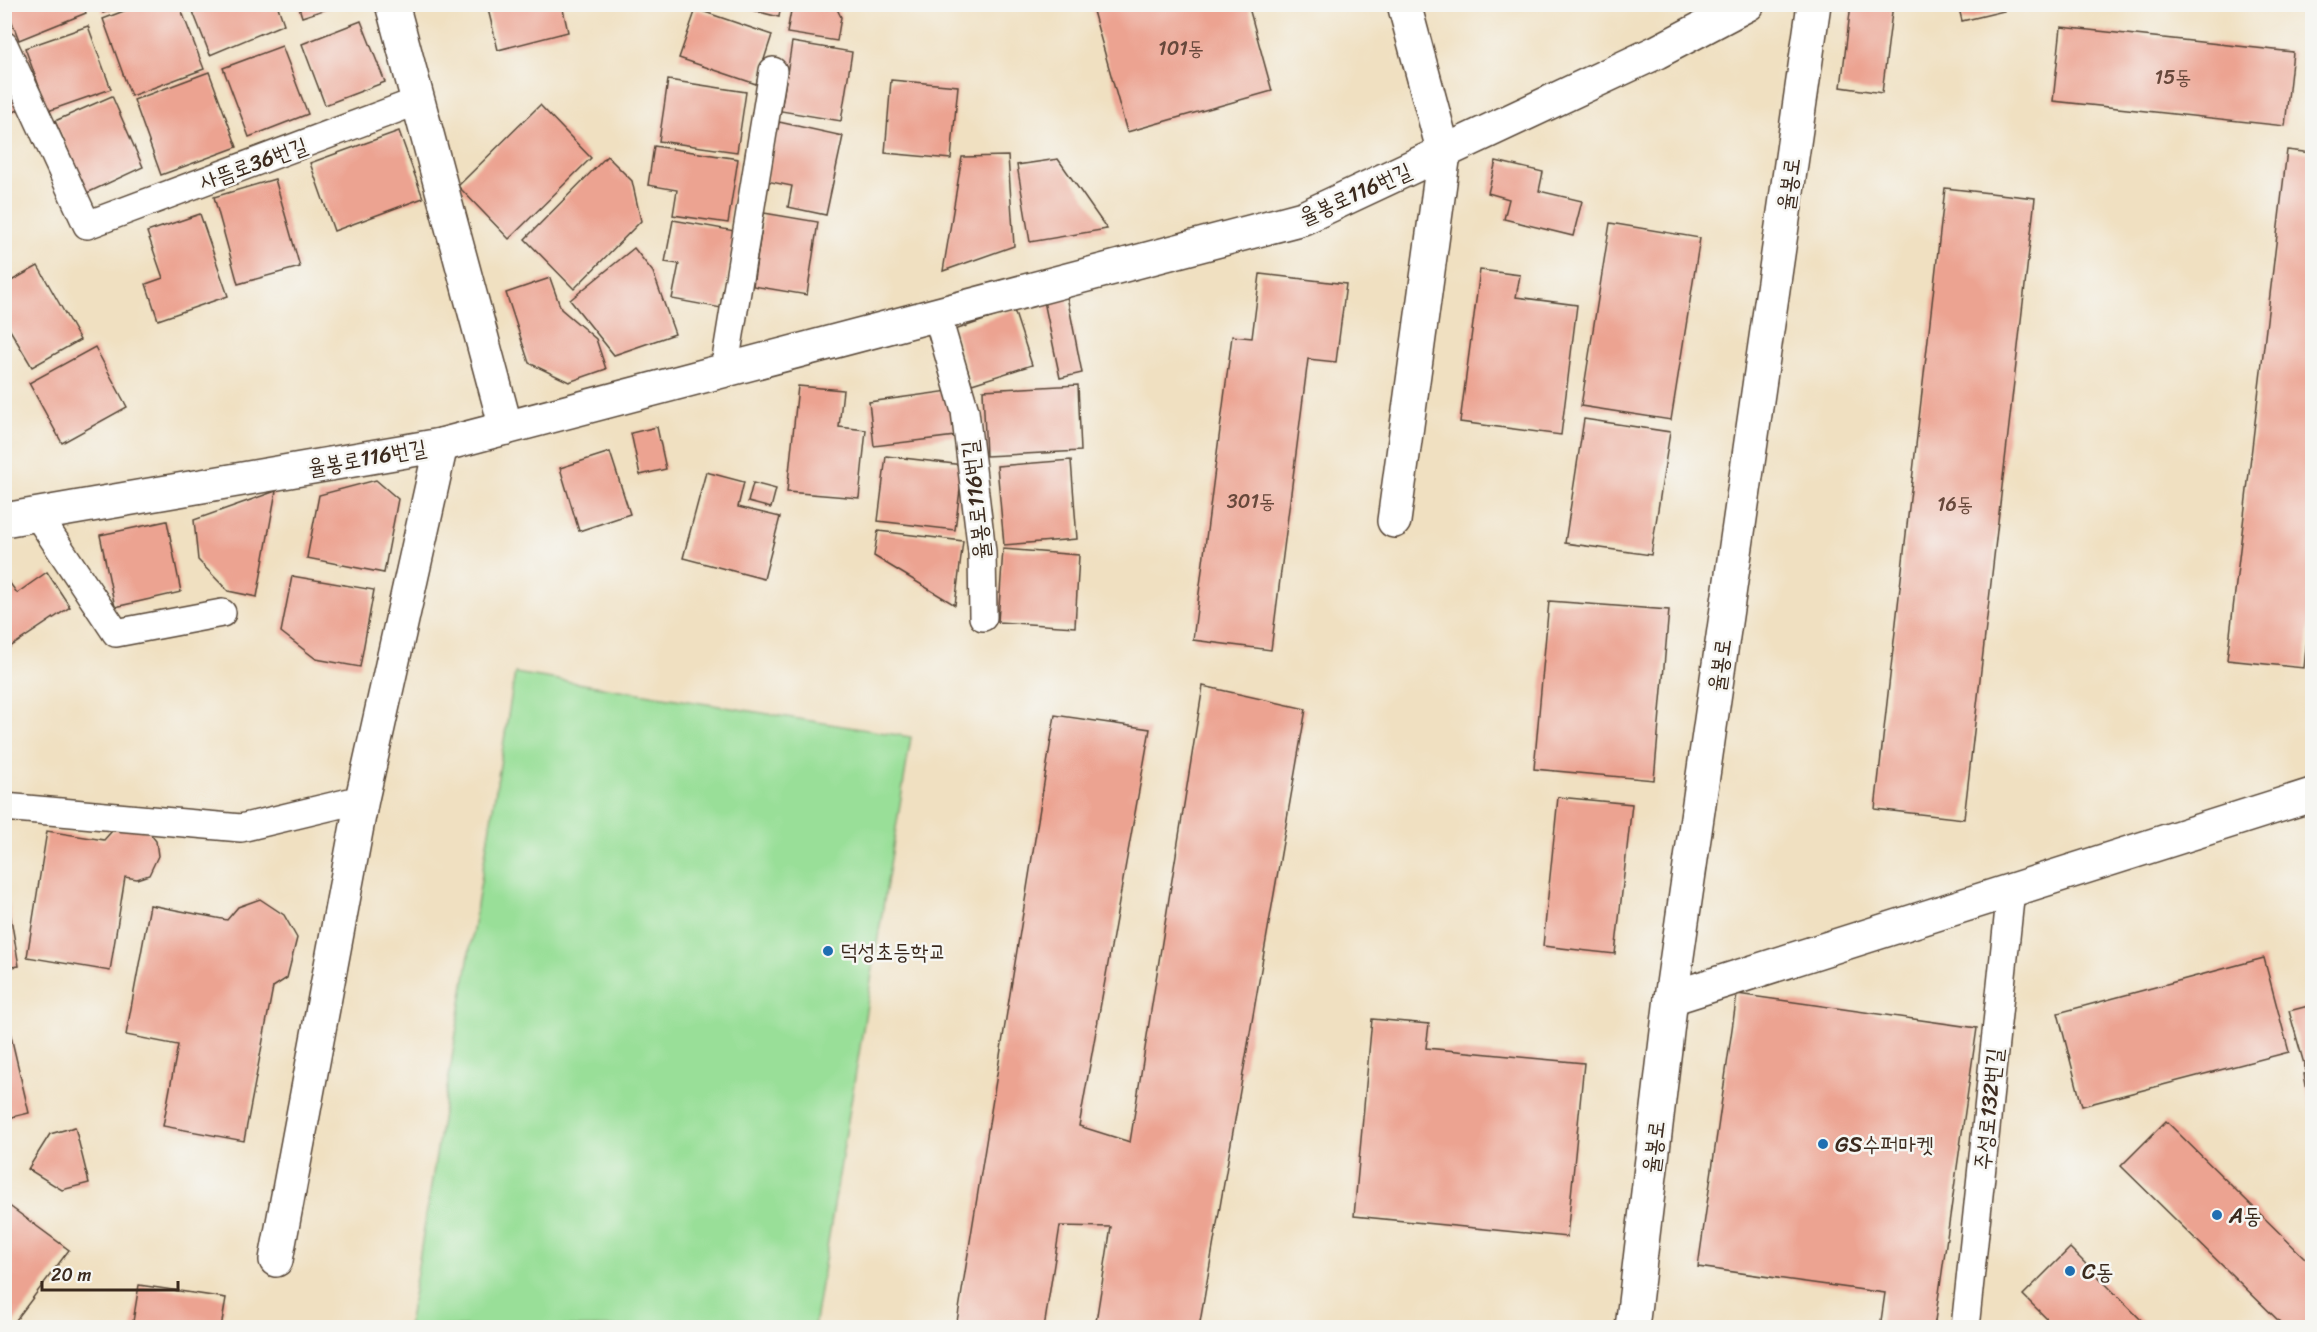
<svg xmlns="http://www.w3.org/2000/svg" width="2317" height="1332" font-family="Sriracha,'Poor Story',sans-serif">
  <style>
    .green { fill: #99df98; stroke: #6a845b; stroke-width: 1.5 }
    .building { fill: #eca391 }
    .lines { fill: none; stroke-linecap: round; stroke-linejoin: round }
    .service-casing { stroke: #564536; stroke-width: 30 }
    .minor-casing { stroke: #564536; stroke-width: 36 }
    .tertiary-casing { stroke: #564536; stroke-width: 36 }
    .service { stroke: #fff; stroke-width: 27 }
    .minor { stroke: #fff; stroke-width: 33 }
    .tertiary { stroke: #fff; stroke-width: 33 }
    .poi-dot { fill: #1f6fb2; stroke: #f6f6f2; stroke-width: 2 }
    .labels { text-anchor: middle; stroke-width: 5; stroke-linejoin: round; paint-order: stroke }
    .number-label { font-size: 20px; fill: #67483b }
    .street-label { font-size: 22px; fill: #3b2a1e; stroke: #f6f6f2 }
    .poi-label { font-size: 22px; fill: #3b2a1e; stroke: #f6f6f2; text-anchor: start }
  </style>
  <rect width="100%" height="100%" fill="#f6f6f2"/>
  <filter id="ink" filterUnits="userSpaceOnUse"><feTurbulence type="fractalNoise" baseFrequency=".0167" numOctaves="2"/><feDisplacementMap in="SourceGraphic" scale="12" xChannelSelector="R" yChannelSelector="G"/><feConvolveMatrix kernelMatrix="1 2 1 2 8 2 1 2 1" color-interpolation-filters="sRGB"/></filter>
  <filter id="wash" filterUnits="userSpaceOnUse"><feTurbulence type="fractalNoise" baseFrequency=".008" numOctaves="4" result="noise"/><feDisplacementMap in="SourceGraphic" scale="24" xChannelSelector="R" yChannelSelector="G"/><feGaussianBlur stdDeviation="1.35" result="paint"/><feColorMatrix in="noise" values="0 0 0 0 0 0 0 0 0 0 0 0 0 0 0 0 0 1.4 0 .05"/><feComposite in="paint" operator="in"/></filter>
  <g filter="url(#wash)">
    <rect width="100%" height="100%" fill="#f0e0c1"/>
    <!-- green -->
    <path class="green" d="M 515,673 L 911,737 L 814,1327 L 408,1327 Z"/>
    <g id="blocks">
      <!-- building -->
      <g class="building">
        <path d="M 5,4 L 83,4 L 86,13 L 19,40 Z"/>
        <path d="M 99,4 L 124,4 L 124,5 L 103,13 Z"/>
        <path d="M 142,4 L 179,4 L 204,69 L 131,96 L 103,19 Z"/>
        <path d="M 190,4 L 277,4 L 284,24 L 210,55 Z"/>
        <path d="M 298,4 L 339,4 L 339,5 L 302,17 Z"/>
        <path d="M 728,4 L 781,4 L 779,17 Z"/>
        <path d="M 1091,4 L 1248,4 L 1272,91 L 1127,132 Z"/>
        <path d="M 1851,4 L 1893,4 L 1882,93 L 1841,87 Z"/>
        <path d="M 1958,4 L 2003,4 L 2004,11 L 1962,21 Z"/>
        <path d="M 487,5 L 562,5 L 568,32 L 498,50 Z"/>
        <path d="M 792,5 L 835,5 L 841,17 L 837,41 L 787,33 Z"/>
        <path d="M 696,9 L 772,35 L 756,84 L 679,58 Z"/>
        <path d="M 361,21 L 385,82 L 325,105 L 302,44 Z"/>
        <path d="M 88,26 L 111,89 L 48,111 L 25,48 Z"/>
        <path d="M 2061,27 L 2293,52 L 2285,126 L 2053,101 Z"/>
        <path d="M 792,42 L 852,52 L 841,121 L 781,111 Z"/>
        <path d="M 282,46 L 308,114 L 249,137 L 223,68 Z"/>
        <path d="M 4,64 L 26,106 L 4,117 Z"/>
        <path d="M 209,72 L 237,147 L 161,175 L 134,100 Z"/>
        <path d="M 668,80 L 746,92 L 737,152 L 659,141 Z"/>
        <path d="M 891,80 L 958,86 L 951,159 L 885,153 Z"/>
        <path d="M 112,96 L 143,167 L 87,193 L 55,121 Z"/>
        <path d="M 540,105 L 591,158 L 509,239 L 458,186 Z"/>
        <path d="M 779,122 L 843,136 L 826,215 L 788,207 L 792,186 L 766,181 Z"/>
        <path d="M 399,131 L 423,198 L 334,231 L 310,163 Z"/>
        <path d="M 654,146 L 738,159 L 728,223 L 673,215 L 677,190 L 648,185 Z"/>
        <path d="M 2287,150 L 2312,153 L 2312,591 L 2304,668 L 2227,660 Z"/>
        <path d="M 607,156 L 632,181 L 641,221 L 574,289 L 525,239 Z"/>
        <path d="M 1008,156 L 1014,246 L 943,271 L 962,157 Z"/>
        <path d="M 1058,159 L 1107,229 L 1030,242 L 1017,165 Z"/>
        <path d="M 1496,161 L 1543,172 L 1539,191 L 1582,201 L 1573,236 L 1504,219 L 1509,199 L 1488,193 Z"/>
        <path d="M 275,179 L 300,267 L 238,284 L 214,197 Z"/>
        <path d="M 1945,188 L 2035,198 L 1964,819 L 1875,809 Z"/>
        <path d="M 764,213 L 818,222 L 807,295 L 753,286 Z"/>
        <path d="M 200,214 L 228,296 L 158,320 L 146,284 L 163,278 L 147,232 Z"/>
        <path d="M 673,220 L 735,231 L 721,308 L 672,299 L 679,264 L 665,262 Z"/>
        <path d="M 1610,223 L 1700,238 L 1671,420 L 1581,406 Z"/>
        <path d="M 634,248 L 653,272 L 675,334 L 614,355 L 570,300 Z"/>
        <path d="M 38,266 L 80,340 L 32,367 L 4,320 L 4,285 Z"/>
        <path d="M 1480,270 L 1520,275 L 1516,297 L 1577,305 L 1561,435 L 1460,422 Z"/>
        <path d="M 1260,274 L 1346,284 L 1336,362 L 1308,359 L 1271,650 L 1193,640 L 1232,336 L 1252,338 Z"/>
        <path d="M 550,278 L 561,309 L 596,339 L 606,369 L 569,382 L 529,363 L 506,293 Z"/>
        <path d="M 1067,296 L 1082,373 L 1060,378 L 1044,301 Z"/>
        <path d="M 1014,310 L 1032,365 L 972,384 L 955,330 Z"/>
        <path d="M 95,347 L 127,407 L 62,443 L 29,383 Z"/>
        <path d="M 1078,385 L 1081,451 L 986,456 L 983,390 Z"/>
        <path d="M 798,386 L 843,390 L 839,427 L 866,430 L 859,498 L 787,492 Z"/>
        <path d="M 949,391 L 955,436 L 874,446 L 869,402 Z"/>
        <path d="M 1584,419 L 1670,432 L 1651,555 L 1565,543 Z"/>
        <path d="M 657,427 L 666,469 L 640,475 L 631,433 Z"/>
        <path d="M 610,452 L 630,514 L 579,531 L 560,468 Z"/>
        <path d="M 886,456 L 963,465 L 955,530 L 878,521 Z"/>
        <path d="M 1071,460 L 1077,539 L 1004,545 L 997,466 Z"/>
        <path d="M 706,472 L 744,482 L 738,507 L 780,517 L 764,579 L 683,558 Z"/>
        <path d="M 376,480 L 398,499 L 384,573 L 307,558 L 319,495 Z"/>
        <path d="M 753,483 L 776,489 L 771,508 L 748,502 Z"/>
        <path d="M 276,491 L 257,597 L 228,591 L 198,560 L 194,520 Z"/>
        <path d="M 167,521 L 181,592 L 115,607 L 100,535 Z"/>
        <path d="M 878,531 L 963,541 L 955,605 L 874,556 Z"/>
        <path d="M 1003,549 L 1079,555 L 1075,627 L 998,622 Z"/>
        <path d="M 47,572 L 70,607 L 4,651 L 4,575 L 17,593 Z"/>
        <path d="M 292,576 L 374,590 L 360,667 L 316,659 L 281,632 Z"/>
        <path d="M 1549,601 L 1669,610 L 1654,780 L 1534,769 Z"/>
        <path d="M 1203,686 L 1306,709 L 1199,1328 L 1095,1328 L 1111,1227 L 1060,1226 L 1044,1328 L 956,1328 L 1055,715 L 1150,729 L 1079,1126 L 1130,1142 Z"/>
        <path d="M 1558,797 L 1632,804 L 1615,954 L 1543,946 Z"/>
        <path d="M 132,825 L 148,831 L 156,841 L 158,856 L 149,875 L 137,879 L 125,877 L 110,971 L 27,957 L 47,831 L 104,840 L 112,831 Z"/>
        <path d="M 260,899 L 284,915 L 297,938 L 287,978 L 273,987 L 244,1141 L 163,1126 L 178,1045 L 126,1035 L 150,905 L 227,920 L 238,907 Z"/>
        <path d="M 4,901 L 8,901 L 19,966 L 4,968 Z"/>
        <path d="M 2264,958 L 2289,1052 L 2082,1106 L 2058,1013 Z"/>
        <path d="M 1737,994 L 1977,1028 L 1934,1328 L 1880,1328 L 1885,1293 L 1698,1267 Z"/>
        <path d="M 2312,1005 L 2312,1069 L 2306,1071 L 2289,1011 Z"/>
        <path d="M 1372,1019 L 1429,1024 L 1426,1048 L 1584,1063 L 1567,1237 L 1354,1216 Z"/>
        <path d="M 10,1032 L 29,1113 L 4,1119 L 4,1034 Z"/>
        <path d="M 2312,1073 L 2312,1114 L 2311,1114 L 2304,1074 Z"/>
        <path d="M 2166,1121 L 2312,1265 L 2312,1328 L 2286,1328 L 2121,1166 Z"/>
        <path d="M 75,1127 L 89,1183 L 62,1190 L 28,1169 L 50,1134 Z"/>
        <path d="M 4,1202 L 69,1250 L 10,1328 L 4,1328 Z"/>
        <path d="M 2070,1248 L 2149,1328 L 2056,1328 L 2023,1295 Z"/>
        <path d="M 139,1285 L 226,1298 L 221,1328 L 132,1328 Z"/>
      </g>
    </g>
  </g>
  <g filter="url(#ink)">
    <use href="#blocks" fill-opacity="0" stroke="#564536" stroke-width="1.5"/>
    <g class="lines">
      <defs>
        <g id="service">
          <path d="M 4,45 L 87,225 L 418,101"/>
          <path d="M 937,315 L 965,411 L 982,552 L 983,617"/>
          <path d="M 724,371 L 773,71"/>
          <path d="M 36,513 L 116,633 L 222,613"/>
          <path d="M 4,807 L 241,828 L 362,799"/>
          <path d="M 1965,1328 L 2011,890"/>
        </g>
        <g id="minor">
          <path d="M 392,4 L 506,428"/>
          <path d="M 4,520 L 441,445 L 1303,218 L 1657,52 L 1748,4"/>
          <path d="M 1394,521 L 1444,153 L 1404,4"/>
          <path d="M 1671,998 L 2312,795"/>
          <path d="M 276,1260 L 362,799 L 441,445"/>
        </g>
        <path id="tertiary" d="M 1632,1328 L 1671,998 L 1814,4"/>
      </defs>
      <!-- service casing -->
      <use href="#service" class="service-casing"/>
      <!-- minor casing -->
      <use href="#minor" class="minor-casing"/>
      <!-- tertiary casing -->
      <use href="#tertiary" class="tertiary-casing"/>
      <!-- service -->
      <use href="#service" class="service"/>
      <!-- minor -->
      <use href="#minor" class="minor"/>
      <!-- tertiary -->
      <use href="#tertiary" class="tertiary"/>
    </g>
  </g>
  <!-- markers -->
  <g class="poi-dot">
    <circle cx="828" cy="951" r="6"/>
    <circle cx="1823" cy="1144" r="6"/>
    <circle cx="2217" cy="1215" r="6"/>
    <circle cx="2070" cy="1271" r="6"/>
  </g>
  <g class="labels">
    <!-- number labels -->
    <g class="number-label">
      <text x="1181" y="55">101동</text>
      <text x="2173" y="84">15동</text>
      <text x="1251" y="508">301동</text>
      <text x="1955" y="511">16동</text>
    </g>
    <!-- street labels -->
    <g class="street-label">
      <text transform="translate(253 163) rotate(-20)" y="8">사뜸로36번길</text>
      <text transform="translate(1788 184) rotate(-82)" y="8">율봉로</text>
      <text transform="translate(1355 193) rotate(-24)" y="8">율봉로116번길</text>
      <text transform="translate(367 457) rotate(-10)" y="8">율봉로116번길</text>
      <text transform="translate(975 500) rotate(-96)" y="8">율봉로116번길</text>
      <text transform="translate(1719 665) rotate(-82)" y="8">율봉로</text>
      <text transform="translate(1988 1109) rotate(-84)" y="8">주성로132번길</text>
      <text transform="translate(1653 1147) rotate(-83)" y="8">율봉로</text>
    </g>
    <!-- poi labels -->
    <g class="poi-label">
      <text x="840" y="959">덕성초등학교</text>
      <text x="1835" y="1152">GS수퍼마켓</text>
      <text x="2229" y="1223">A동</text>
      <text x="2082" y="1279">C동</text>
    </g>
  </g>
  <!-- margin -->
  <rect width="2317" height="1332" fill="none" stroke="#f6f6f2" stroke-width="24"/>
  <!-- scale -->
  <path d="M42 1281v9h136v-9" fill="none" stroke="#3b2a1e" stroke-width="3"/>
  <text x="51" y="1281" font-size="18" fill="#3b2a1e" stroke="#f6f6f2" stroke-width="4.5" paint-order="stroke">20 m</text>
</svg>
